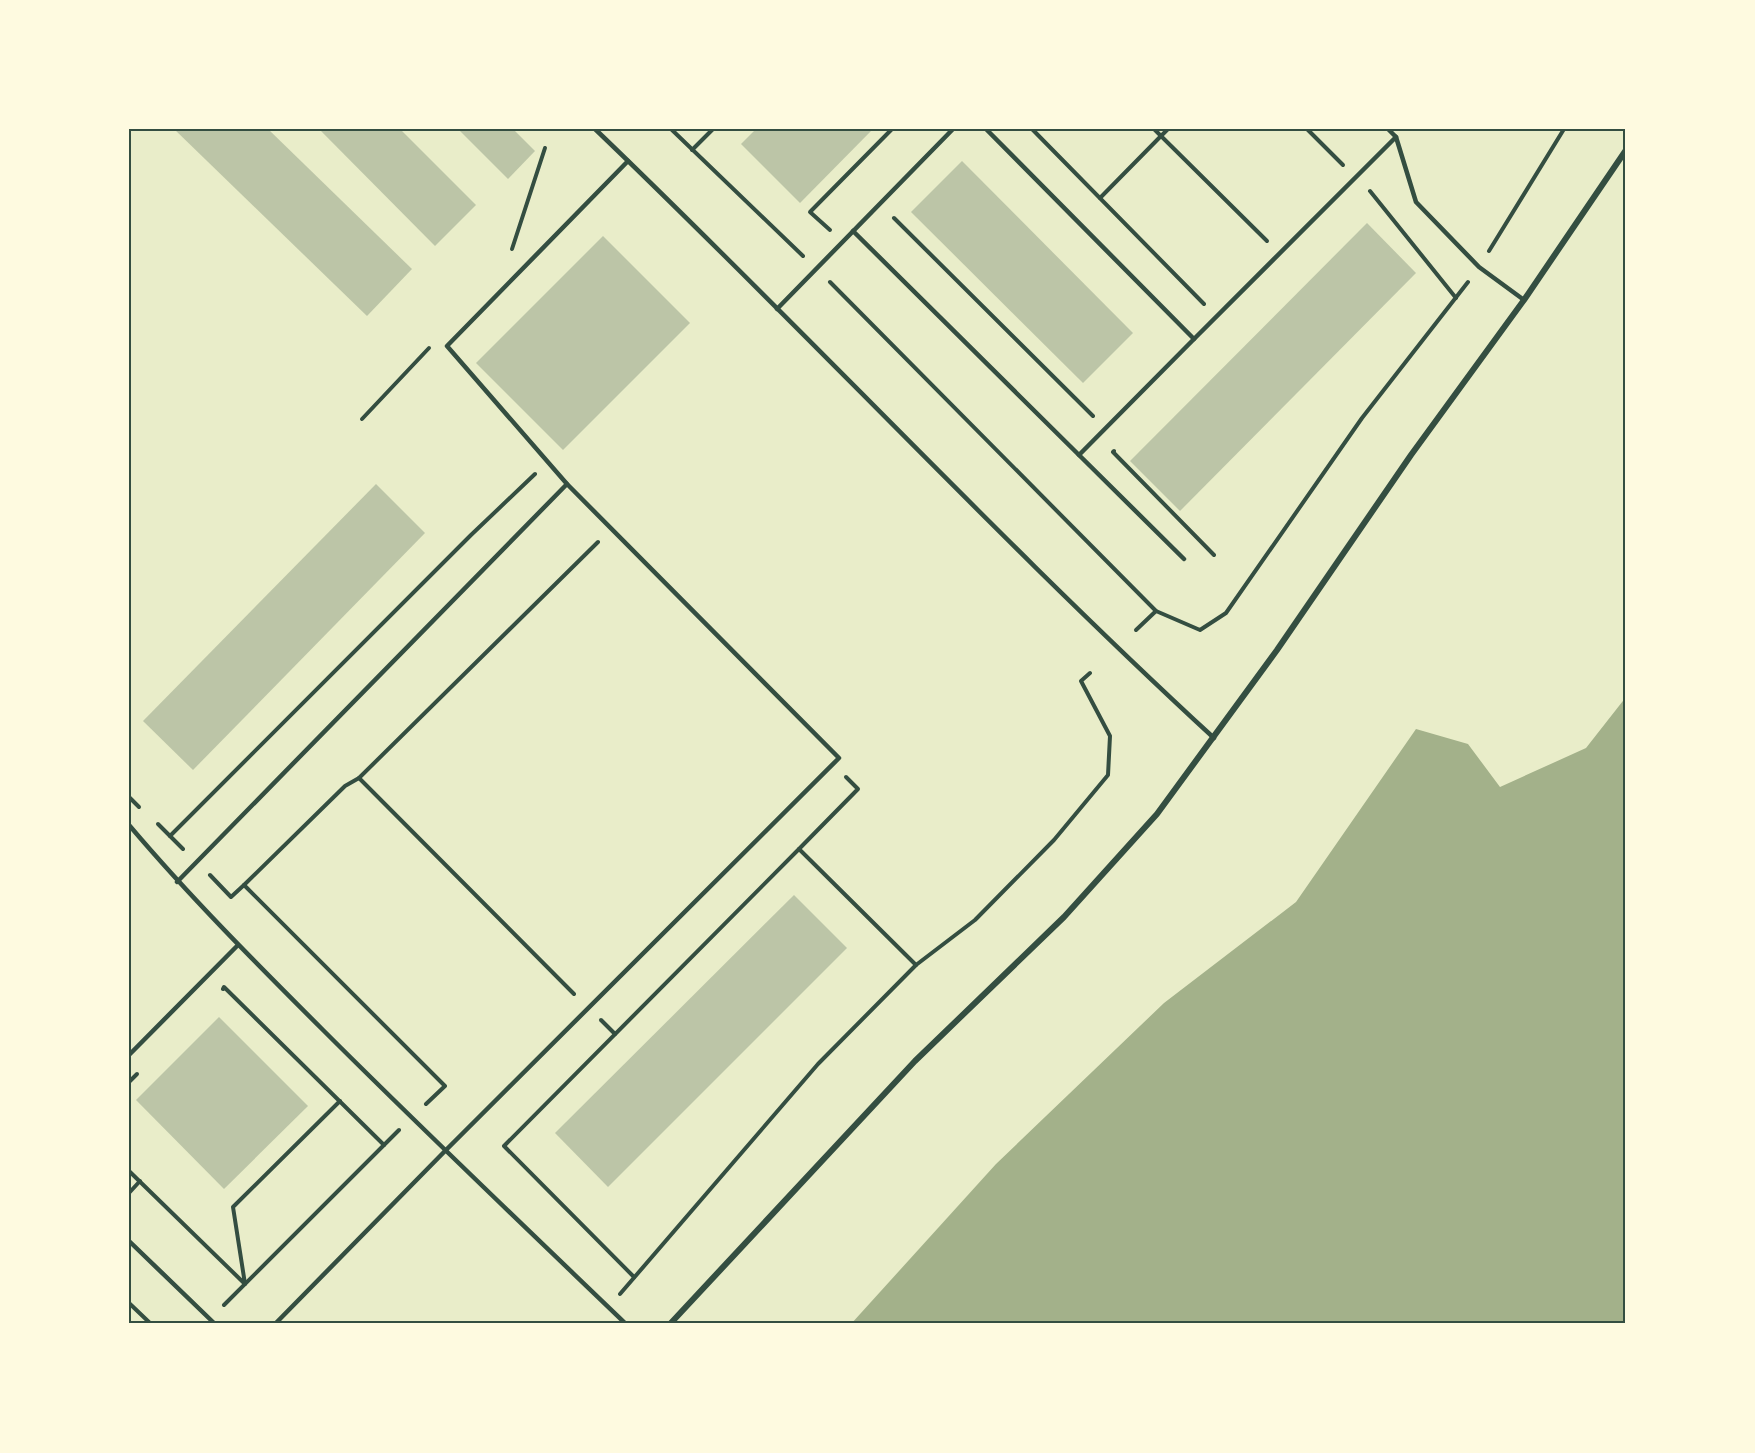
<svg xmlns="http://www.w3.org/2000/svg" width="1755" height="1453" font-family="'Sofia Sans Condensed',sans-serif">
  <style>
    .water { fill: #a3b18a }
    .building { fill: #bcc5a7 }
    .lines { fill: none; stroke-linecap: round; stroke-linejoin: round }
    .path { stroke: #344e41; stroke-width: 4 }
    .service { stroke: #344e41; stroke-width: 4.5 }
    .minor { stroke: #344e41; stroke-width: 6 }
    .neatline { fill: none; stroke: #344e41; stroke-width: 2 }
  </style>
  <rect width="100%" height="100%" fill="#e9edc9"/>
  <!-- water -->
  <path class="water" d="M 1626,697 L 1626,1324 L 851,1324 L 996,1164 L 1164,1003 L 1296,902 L 1416,729 L 1468,744 L 1500,787 L 1586,748 Z"/>
  <!-- building -->
  <g class="building">
    <path d="M 174,129 L 268,129 L 412,269 L 367,316 Z"/>
    <path d="M 319,129 L 400,129 L 476,205 L 435,246 Z"/>
    <path d="M 458,129 L 513,129 L 535,151 L 508,179 Z"/>
    <path d="M 756,129 L 873,129 L 800,203 L 741,144 Z"/>
    <path d="M 962,161 L 1133,333 L 1083,383 L 911,212 Z"/>
    <path d="M 1367,223 L 1416,273 L 1180,511 L 1130,461 Z"/>
    <path d="M 603,236 L 690,323 L 563,450 L 476,363 Z"/>
    <path d="M 376,484 L 425,533 L 193,770 L 143,721 Z"/>
    <path d="M 794,895 L 847,948 L 608,1187 L 555,1133 Z"/>
    <path d="M 219,1017 L 308,1106 L 224,1189 L 136,1100 Z"/>
  </g>
  <g class="lines">
    <!-- path -->
    <g class="path">
      <path d="M 671,129 L 803,256"/>
      <path d="M 1032,129 L 1204,304"/>
      <path d="M 1154,129 L 1161,136 L 1168,129"/>
      <path d="M 1307,129 L 1343,165"/>
      <path d="M 692,150 L 713,129"/>
      <path d="M 1370,191 L 1456,298"/>
      <path d="M 1100,198 L 1161,136 L 1267,241"/>
      <path d="M 894,218 L 1093,416"/>
      <path d="M 830,230 L 810,212 L 892,129"/>
      <path d="M 512,249 L 545,148"/>
      <path d="M 1489,251 L 1564,129"/>
      <path d="M 830,282 L 1156,611 L 1200,630 L 1226,613 L 1362,418 L 1468,282"/>
      <path d="M 362,419 L 429,348"/>
      <path d="M 1114,451 L 1113,452 L 1214,555"/>
      <path d="M 1136,630 L 1156,611"/>
      <path d="M 359,778 L 574,994"/>
      <path d="M 129,797 L 139,807"/>
      <path d="M 158,824 L 170,836"/>
      <path d="M 183,849 L 170,836 L 471,535 L 535,474"/>
      <path d="M 799,849 L 858,789 L 846,777"/>
      <path d="M 210,875 L 231,897 L 244,885 L 445,1086 L 426,1104"/>
      <path d="M 244,885 L 345,786 L 359,778 L 598,542"/>
      <path d="M 223,989 L 224,987 L 384,1145"/>
      <path d="M 601,1020 L 615,1034"/>
      <path d="M 129,1082 L 137,1074"/>
      <path d="M 129,1171 L 245,1284 L 233,1207 L 340,1101"/>
      <path d="M 129,1193 L 140,1181"/>
      <path d="M 634,1277 L 504,1146 L 799,849 L 916,965"/>
      <path d="M 620,1294 L 818,1064 L 916,965 L 975,920 L 1054,840 L 1108,775 L 1110,736 L 1081,681 L 1090,673"/>
      <path d="M 129,1303 L 151,1324"/>
      <path d="M 224,1305 L 399,1130"/>
    </g>
    <!-- service -->
    <g class="service">
      <path d="M 595,129 C 804,329 1001,542 1214,738"/>
      <path d="M 986,129 L 1194,339 L 1396,137"/>
      <path d="M 1388,129 L 1396,137 L 1416,202 L 1479,267 L 1524,300"/>
      <path d="M 853,231 L 1079,455 L 1194,339"/>
      <path d="M 777,309 L 953,129"/>
      <path d="M 1079,455 L 1184,559"/>
      <path d="M 129,825 C 190,897 256,963 323,1030 C 422,1129 524,1226 626,1324"/>
      <path d="M 177,882 L 567,484"/>
      <path d="M 129,1055 L 238,945"/>
      <path d="M 129,1241 L 215,1324"/>
      <path d="M 275,1324 L 445,1151 L 839,758 L 567,484 L 447,346 L 628,161"/>
    </g>
    <!-- minor -->
    <path class="minor" d="M 670,1324 L 915,1061 L 1064,917 L 1157,814 L 1277,650 L 1411,455 L 1524,300 L 1626,150"/>
  </g>
  <!-- border -->
  <rect width="1755" height="1453" fill="none" stroke="#fefae0" stroke-width="261"/>
  <rect x="130" y="130" width="1494" height="1192" class="neatline"/>
</svg>
